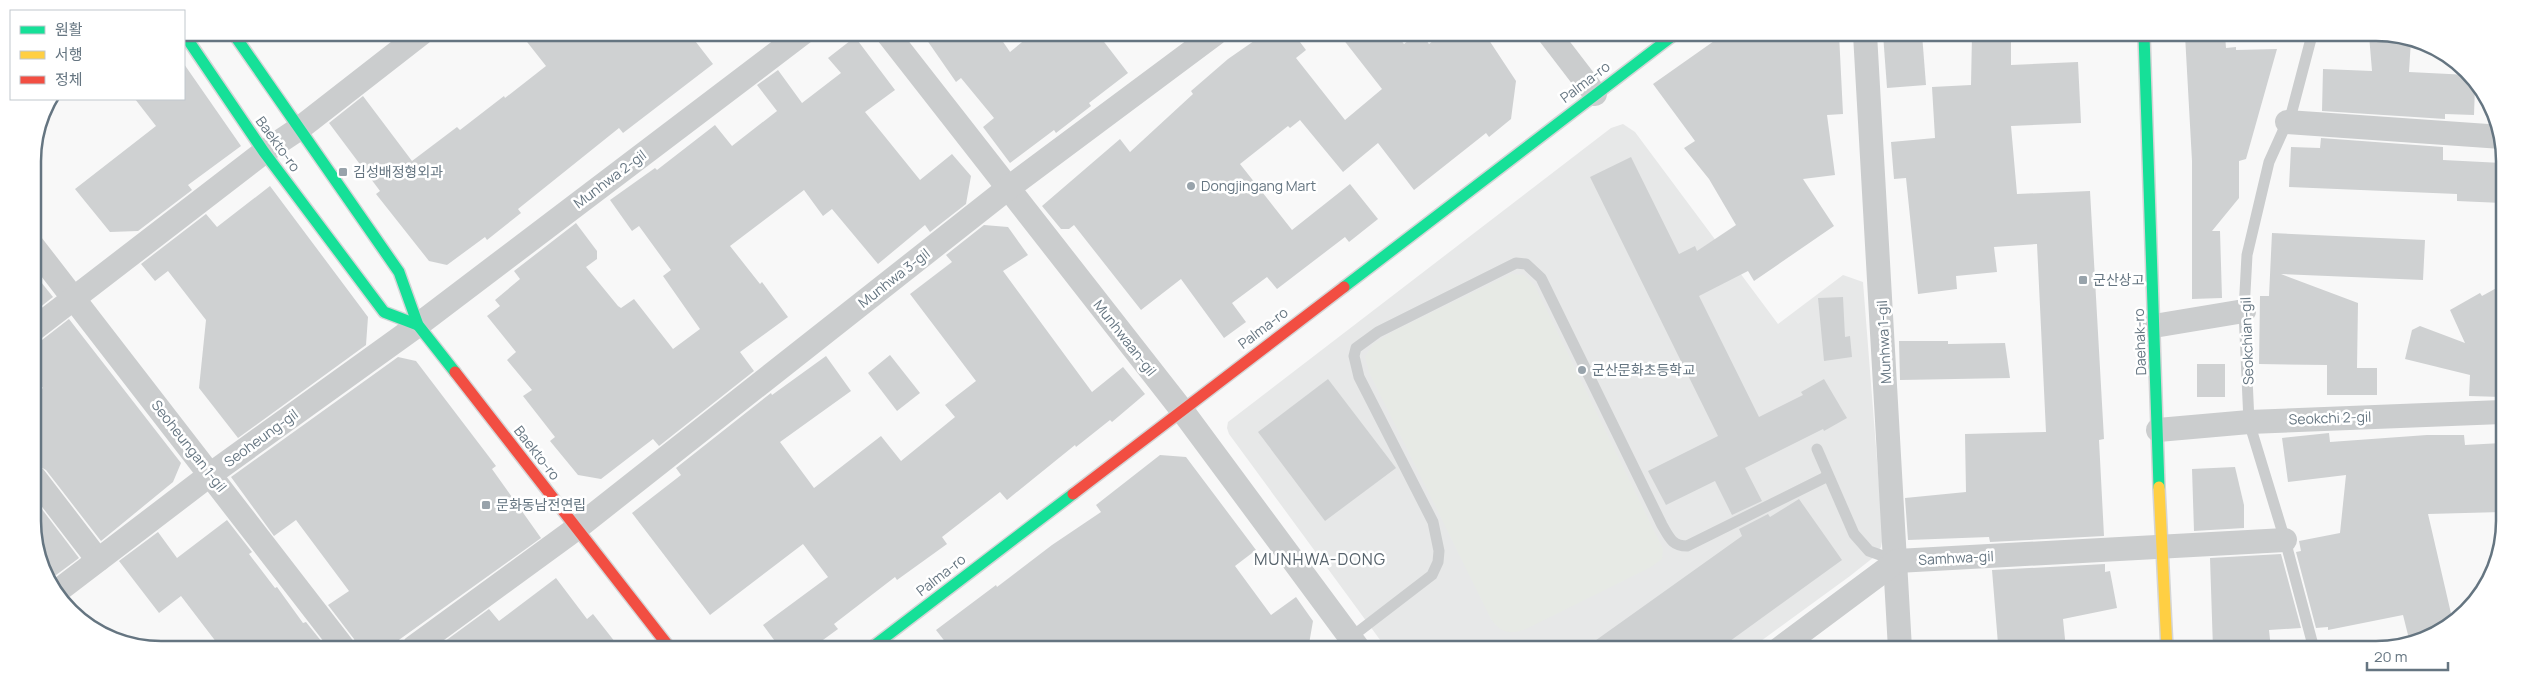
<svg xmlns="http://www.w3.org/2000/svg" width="2537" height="682" font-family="Manrope,'Noto Sans KR',sans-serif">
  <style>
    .built { fill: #e7e8e8 }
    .green { fill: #e7eae5 }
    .building { fill: #cfd1d2 }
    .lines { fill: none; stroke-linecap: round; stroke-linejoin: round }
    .fast-casing { stroke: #d4d5d6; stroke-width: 14 }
    .slow-casing { stroke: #d4d5d6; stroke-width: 14 }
    .jam-casing { stroke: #d4d5d6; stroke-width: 14 }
    .lane { stroke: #cbcdce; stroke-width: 11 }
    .street { stroke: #cbcdce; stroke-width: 24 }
    .fast { stroke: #16e098; stroke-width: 11 }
    .slow { stroke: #ffcf43; stroke-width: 11 }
    .jam { stroke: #f24e42; stroke-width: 11 }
    .poi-dot { fill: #98a3ab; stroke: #fff; stroke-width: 2 }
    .labels { text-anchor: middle; stroke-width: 5; stroke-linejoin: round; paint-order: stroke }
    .street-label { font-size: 14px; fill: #657581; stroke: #fff }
    .poi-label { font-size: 14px; fill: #657581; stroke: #fff; text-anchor: start }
    .quarter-label { font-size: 16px; letter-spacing: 1px; fill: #57636c; stroke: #fff }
    .rim { fill: none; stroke: #657581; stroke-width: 2.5 }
  </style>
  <rect width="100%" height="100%" fill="#f8f8f8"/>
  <!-- built -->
  <path class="built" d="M 1623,124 L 1635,132 L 1778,324 L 1843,275 L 1863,282 L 1883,536 L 1881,547 L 1874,557 L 1850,576 L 1750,649 L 1386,648 L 1229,434 L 1227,428 L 1228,422 L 1611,128 Z"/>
  <!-- green -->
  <path class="green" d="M 1511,274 L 1524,275 L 1535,286 L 1663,549 L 1662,559 L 1651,567 L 1530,627 C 1513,635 1502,635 1491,619 L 1369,372 L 1365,357 L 1373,344 L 1394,331 Z"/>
  <!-- building -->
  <g class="building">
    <path d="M 520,33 L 656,33 L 663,42 L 675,33 L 689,33 L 713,64 L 623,133 L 619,128 L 518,209 L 521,213 L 487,240 L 485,237 L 447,265 L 429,261 L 376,194 L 380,191 L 329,123 L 363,96 L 412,161 L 457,127 L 460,130 L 504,96 L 505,98 L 546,66 Z"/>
    <path d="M 922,33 L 997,33 L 1010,52 L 1033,33 L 1098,34 L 1128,73 L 1089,103 L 1091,106 L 1056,133 L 1054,130 L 1010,163 L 983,127 L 994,118 L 961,78 L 956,82 Z"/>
    <path d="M 1264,34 L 1294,34 L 1306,50 L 1296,58 L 1345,120 L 1382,89 L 1339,34 L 1396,34 L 1404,44 L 1417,34 L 1422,34 L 1429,44 L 1442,34 L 1485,34 L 1516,81 L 1511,119 L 1489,137 L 1486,133 L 1414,190 L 1378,143 L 1343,172 L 1300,120 L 1290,128 L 1288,126 L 1240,164 L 1292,230 L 1350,184 L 1378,219 L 1349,242 L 1345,237 L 1277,289 L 1267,277 L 1232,303 L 1246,322 L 1224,338 L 1181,279 L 1141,310 L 1074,225 L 1069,229 L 1061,229 L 1042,206 L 1120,139 L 1130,152 L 1193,94 L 1191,91 L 1228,59 Z"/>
    <path d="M 1724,34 L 1839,34 L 1843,114 L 1827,115 L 1835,175 L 1803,179 L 1834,226 L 1754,281 L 1748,271 L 1699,296 L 1759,417 L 1803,395 L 1801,392 L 1824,379 L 1847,418 L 1824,431 L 1823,429 L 1745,468 L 1762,501 L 1732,515 L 1715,481 L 1666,505 L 1648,471 L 1718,436 L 1590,177 L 1631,157 L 1679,254 L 1695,246 L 1697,251 L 1736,225 L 1709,179 L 1684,148 L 1695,141 L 1653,84 Z"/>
    <path d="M 1883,34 L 1922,34 L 1926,85 L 1887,88 Z"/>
    <path d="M 1972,35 L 2011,35 L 2011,65 L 2078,62 L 2081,123 L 2011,126 L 2017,194 L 2090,191 L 2104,439 L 2099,440 L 2104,536 L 1990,542 L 1989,537 L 1908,540 L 1905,498 L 1966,492 L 1965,434 L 2046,432 L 2037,244 L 1994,247 L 1997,272 L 1956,276 L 1957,289 L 1918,294 L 1906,178 L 1894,179 L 1891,142 L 1935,138 L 1932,87 L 1971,85 Z"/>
    <path d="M 2185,35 L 2225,35 L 2226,48 L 2236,47 L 2236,50 L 2277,49 L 2246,159 L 2239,161 L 2239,198 L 2212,231 L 2220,231 L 2222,298 L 2192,299 L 2192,161 Z"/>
    <path d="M 2369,35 L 2401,35 L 2411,40 L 2409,72 L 2469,75 L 2475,86 L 2474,115 L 2445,114 L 2445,119 L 2322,111 L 2323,69 L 2372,71 Z"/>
    <path d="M 855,37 L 895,90 L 865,112 L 920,180 L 952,154 L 971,176 L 966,204 L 930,232 L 925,225 L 878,264 L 832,209 L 823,216 L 804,190 L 730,246 L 760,284 L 762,282 L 788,317 L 740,352 L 754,371 L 659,446 L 653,439 L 601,479 L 578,475 L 550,441 L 555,437 L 523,396 L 532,390 L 507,360 L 516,352 L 487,316 L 500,306 L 495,300 L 520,279 L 514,271 L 576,223 L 597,251 L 597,259 L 586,267 L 618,306 L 621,308 L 634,299 L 673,349 L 700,329 L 663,276 L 671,270 L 639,226 L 632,231 L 610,200 L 655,168 L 657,170 L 715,125 L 732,146 L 777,111 L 757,85 L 778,70 L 802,103 L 841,73 L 828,58 Z"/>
    <path d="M 184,64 L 241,146 L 188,185 L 192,190 L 138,231 L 110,232 L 75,189 L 156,126 L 135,99 L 184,99 Z"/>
    <path d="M 2321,138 L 2443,147 L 2443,160 L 2502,163 L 2502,203 L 2457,201 L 2457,194 L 2289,187 L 2291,147 L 2320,148 Z"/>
    <path d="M 270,186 L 368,317 L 366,345 L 238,438 L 199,388 L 206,320 L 168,271 L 155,281 L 141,264 L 206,214 L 217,227 Z"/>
    <path d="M 984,225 L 1008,227 L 1028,255 L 1003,271 L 1092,392 L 1123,367 L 1145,394 L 1112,422 L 1110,420 L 1076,447 L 1075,445 L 1007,500 L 1000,492 L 942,537 L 947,544 L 897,580 L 895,577 L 834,624 L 838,629 L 812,648 L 780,648 L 763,625 L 828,577 L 803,544 L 710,615 L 632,513 L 681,475 L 676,468 L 771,393 L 772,395 L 826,356 L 851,391 L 780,442 L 814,488 L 881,436 L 901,461 L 955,417 L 945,405 L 976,381 L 910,294 L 952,262 L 946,255 Z"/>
    <path d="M 2272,233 L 2425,240 L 2423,280 L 2281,274 L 2358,303 L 2357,368 L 2377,368 L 2377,395 L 2327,395 L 2327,365 L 2259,364 L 2260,296 L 2269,296 Z"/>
    <path d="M 33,272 L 53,297 L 34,312 Z"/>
    <path d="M 2502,285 L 2502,397 L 2469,396 L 2470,375 L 2405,359 L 2412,330 L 2420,326 L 2465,343 L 2450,310 L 2480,293 L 2482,296 Z"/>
    <path d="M 1843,297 L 1845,337 L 1850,336 L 1852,357 L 1824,361 L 1818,298 Z"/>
    <path d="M 69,319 L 181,463 L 173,482 L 101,541 L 46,470 L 35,464 L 34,395 L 43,388 L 34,377 L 34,342 L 42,340 Z"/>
    <path d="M 1899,341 L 1948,341 L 1948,344 L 2005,343 L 2010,378 L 1900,380 Z"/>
    <path d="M 890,355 L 920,393 L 897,411 L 868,373 Z"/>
    <path d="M 398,357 L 416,361 L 496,466 L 492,469 L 541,538 L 389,647 L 356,647 L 354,639 L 328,605 L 349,591 L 296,520 L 274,536 L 231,477 Z"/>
    <rect x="2197" y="364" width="28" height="33"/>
    <path d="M 1328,379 L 1396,468 L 1325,521 L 1258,432 Z"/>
    <path d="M 2329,433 L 2330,442 L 2427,435 L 2464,435 L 2465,445 L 2502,443 L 2502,512 L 2428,514 L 2453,622 L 2425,640 L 2410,643 L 2403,615 L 2328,630 L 2328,627 L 2316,628 L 2296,552 L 2301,551 L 2299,541 L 2340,533 L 2346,475 L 2288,482 L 2282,438 Z"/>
    <path d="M 1160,455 L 1186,457 L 1256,550 L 1235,566 L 1271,615 L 1296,597 L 1313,621 L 1309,644 L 1303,648 L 950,648 L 936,630 L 996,585 L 997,587 L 1052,545 L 1101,512 L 1096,505 Z"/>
    <path d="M 2235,467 L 2244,505 L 2244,528 L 2194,531 L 2192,469 Z"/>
    <path d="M 1799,499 L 1842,560 L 1719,649 L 1585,648 L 1742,536 L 1739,529 L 1768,514 L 1770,517 Z"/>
    <path d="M 35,500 L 79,558 L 52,578 L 35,546 Z"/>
    <path d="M 227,520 L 252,552 L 249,554 L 275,588 L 277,587 L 303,623 L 306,622 L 326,647 L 220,647 L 181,596 L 159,613 L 119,561 L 158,532 L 177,558 Z"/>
    <path d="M 2281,554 L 2301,628 L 2269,630 L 2271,649 L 2213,649 L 2210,558 Z"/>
    <path d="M 2105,564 L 2105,572 L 2110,571 L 2117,608 L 2063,619 L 2066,649 L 2025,649 L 2024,642 L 1998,644 L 1992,570 Z"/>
    <path d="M 556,578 L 587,619 L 593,614 L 619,647 L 437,647 L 489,609 L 499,621 Z"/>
  </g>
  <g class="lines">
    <defs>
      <g id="fast">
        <path d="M 233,33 L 399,272 L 418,325 L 455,372"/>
        <path d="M 184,34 L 264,152 L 384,312 L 418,325"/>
        <path d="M 2144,35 L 2159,487"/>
        <path d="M 1344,287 L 1675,34"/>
        <path d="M 871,648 L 1073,494"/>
      </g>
      <path id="slow" d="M 2159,487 L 2167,649"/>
      <g id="jam">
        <path d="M 455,372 L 670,648"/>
        <path d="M 1073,494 L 1344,287"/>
      </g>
    </defs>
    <!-- fast casing -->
    <use href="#fast" class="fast-casing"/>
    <!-- slow casing -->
    <use href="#slow" class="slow-casing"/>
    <!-- jam casing -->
    <use href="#jam" class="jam-casing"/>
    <!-- lane -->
    <g class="lane">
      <path d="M 2312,35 L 2292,111 L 2269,162 L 2247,255 L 2244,311 L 2249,422 L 2285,540 L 2314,649"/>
      <path d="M 1817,449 L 1854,534 L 1869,551 L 1897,561"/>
      <path d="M 1350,638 L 1432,575 L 1438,562 L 1439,551 L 1433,522 L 1359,377 L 1354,356 L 1356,348 L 1378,332 L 1516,263 L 1526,264 L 1541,278 L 1662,525 C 1669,537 1672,546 1687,546 L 1828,476"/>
    </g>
    <!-- street -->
    <g class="street">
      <path d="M 887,33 L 1181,409 L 1358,648"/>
      <path d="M 1549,34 L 1595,94"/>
      <path d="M 1865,34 L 1900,649"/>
      <path d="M 2287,122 L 2502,137"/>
      <path d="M 33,246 L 343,647"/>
      <path d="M 2154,326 L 2244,311"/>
      <path d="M 34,329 L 264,152 L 300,128 L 422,33"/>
      <path d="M 2158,430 L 2249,422 L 2502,412"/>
      <path d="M 35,478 L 98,560"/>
      <path d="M 59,590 L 211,474 L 418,325 L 803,33"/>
      <path d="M 414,647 L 577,528 L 1007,189 L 1215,34"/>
      <path d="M 1779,649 L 1897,561 L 2285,540"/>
    </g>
    <!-- fast -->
    <use href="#fast" class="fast"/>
    <!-- slow -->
    <use href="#slow" class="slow"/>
    <!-- jam -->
    <use href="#jam" class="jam"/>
  </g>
  <!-- markers -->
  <g class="poi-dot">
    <rect x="338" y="167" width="10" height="10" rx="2.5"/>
    <circle cx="1191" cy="186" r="5"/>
    <rect x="2078" y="275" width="10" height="10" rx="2.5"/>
    <circle cx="1582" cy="370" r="5"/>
    <rect x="481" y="500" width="10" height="10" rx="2.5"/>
  </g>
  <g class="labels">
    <!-- street labels -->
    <g class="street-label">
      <text transform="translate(1585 82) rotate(-37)" y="5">Palma-ro</text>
      <text transform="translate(278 144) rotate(54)" y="5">Baekto-ro</text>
      <text transform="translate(610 179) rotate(-37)" y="5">Munhwa 2-gil</text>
      <text transform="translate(894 278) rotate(-38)" y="5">Munhwa 3-gil</text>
      <text transform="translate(1263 328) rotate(-37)" y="5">Palma-ro</text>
      <text transform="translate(1125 338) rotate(52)" y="5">Munhwaan-gil</text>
      <text transform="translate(2247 341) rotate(-92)" y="5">Seokchian-gil</text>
      <text transform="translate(1884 342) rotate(-93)" y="5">Munhwa 1-gil</text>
      <text transform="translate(2140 342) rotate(-92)" y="5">Daehak-ro</text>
      <text transform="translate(2330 418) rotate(-2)" y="5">Seokchi 2-gil</text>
      <text transform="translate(261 438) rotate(-36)" y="5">Seoheung-gil</text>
      <text transform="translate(189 446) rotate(52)" y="5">Seoheungan 1-gil</text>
      <text transform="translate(537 453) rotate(52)" y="5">Baekto-ro</text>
      <text transform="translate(1956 558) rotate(-3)" y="5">Samhwa-gil</text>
      <text transform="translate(941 575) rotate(-38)" y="5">Palma-ro</text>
    </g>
    <!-- poi labels -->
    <g class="poi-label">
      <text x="353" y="177">김성배정형외과</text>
      <text x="1201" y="191">Dongjingang Mart</text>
      <text x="2093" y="285">군산상고</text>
      <text x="1592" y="375">군산문화초등학교</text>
      <text x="496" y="510">문화동남전연립</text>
    </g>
    <!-- quarter labels -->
    <g class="quarter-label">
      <text x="1320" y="565">MUNHWA-DONG</text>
    </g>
  </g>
  <!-- crop -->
  <path d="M0 0H2537V682H0ZM161 41H2376A120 120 0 0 1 2496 161V521A120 120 0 0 1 2376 641H161A120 120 0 0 1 41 521V161A120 120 0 0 1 161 41Z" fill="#fff" fill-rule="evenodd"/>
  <path class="rim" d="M161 41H2376A120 120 0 0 1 2496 161V521A120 120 0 0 1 2376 641H161A120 120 0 0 1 41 521V161A120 120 0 0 1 161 41Z"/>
  <!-- legend -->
  <rect x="10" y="10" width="175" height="90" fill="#ffffff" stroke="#c1c8cd"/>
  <rect x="20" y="26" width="25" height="8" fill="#16e098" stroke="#c1c8cd"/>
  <text x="55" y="35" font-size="15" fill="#657581">원활</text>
  <rect x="20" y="51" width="25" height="8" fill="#ffcf43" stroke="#c1c8cd"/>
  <text x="55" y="60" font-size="15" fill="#657581">서행</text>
  <rect x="20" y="76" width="25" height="8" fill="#f24e42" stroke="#c1c8cd"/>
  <text x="55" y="85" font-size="15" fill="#657581">정체</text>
  <!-- scale -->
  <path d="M2367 662v8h81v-8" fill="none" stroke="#657581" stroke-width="2.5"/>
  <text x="2374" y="662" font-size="15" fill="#657581" stroke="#ffffff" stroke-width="4" paint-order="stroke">20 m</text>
</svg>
